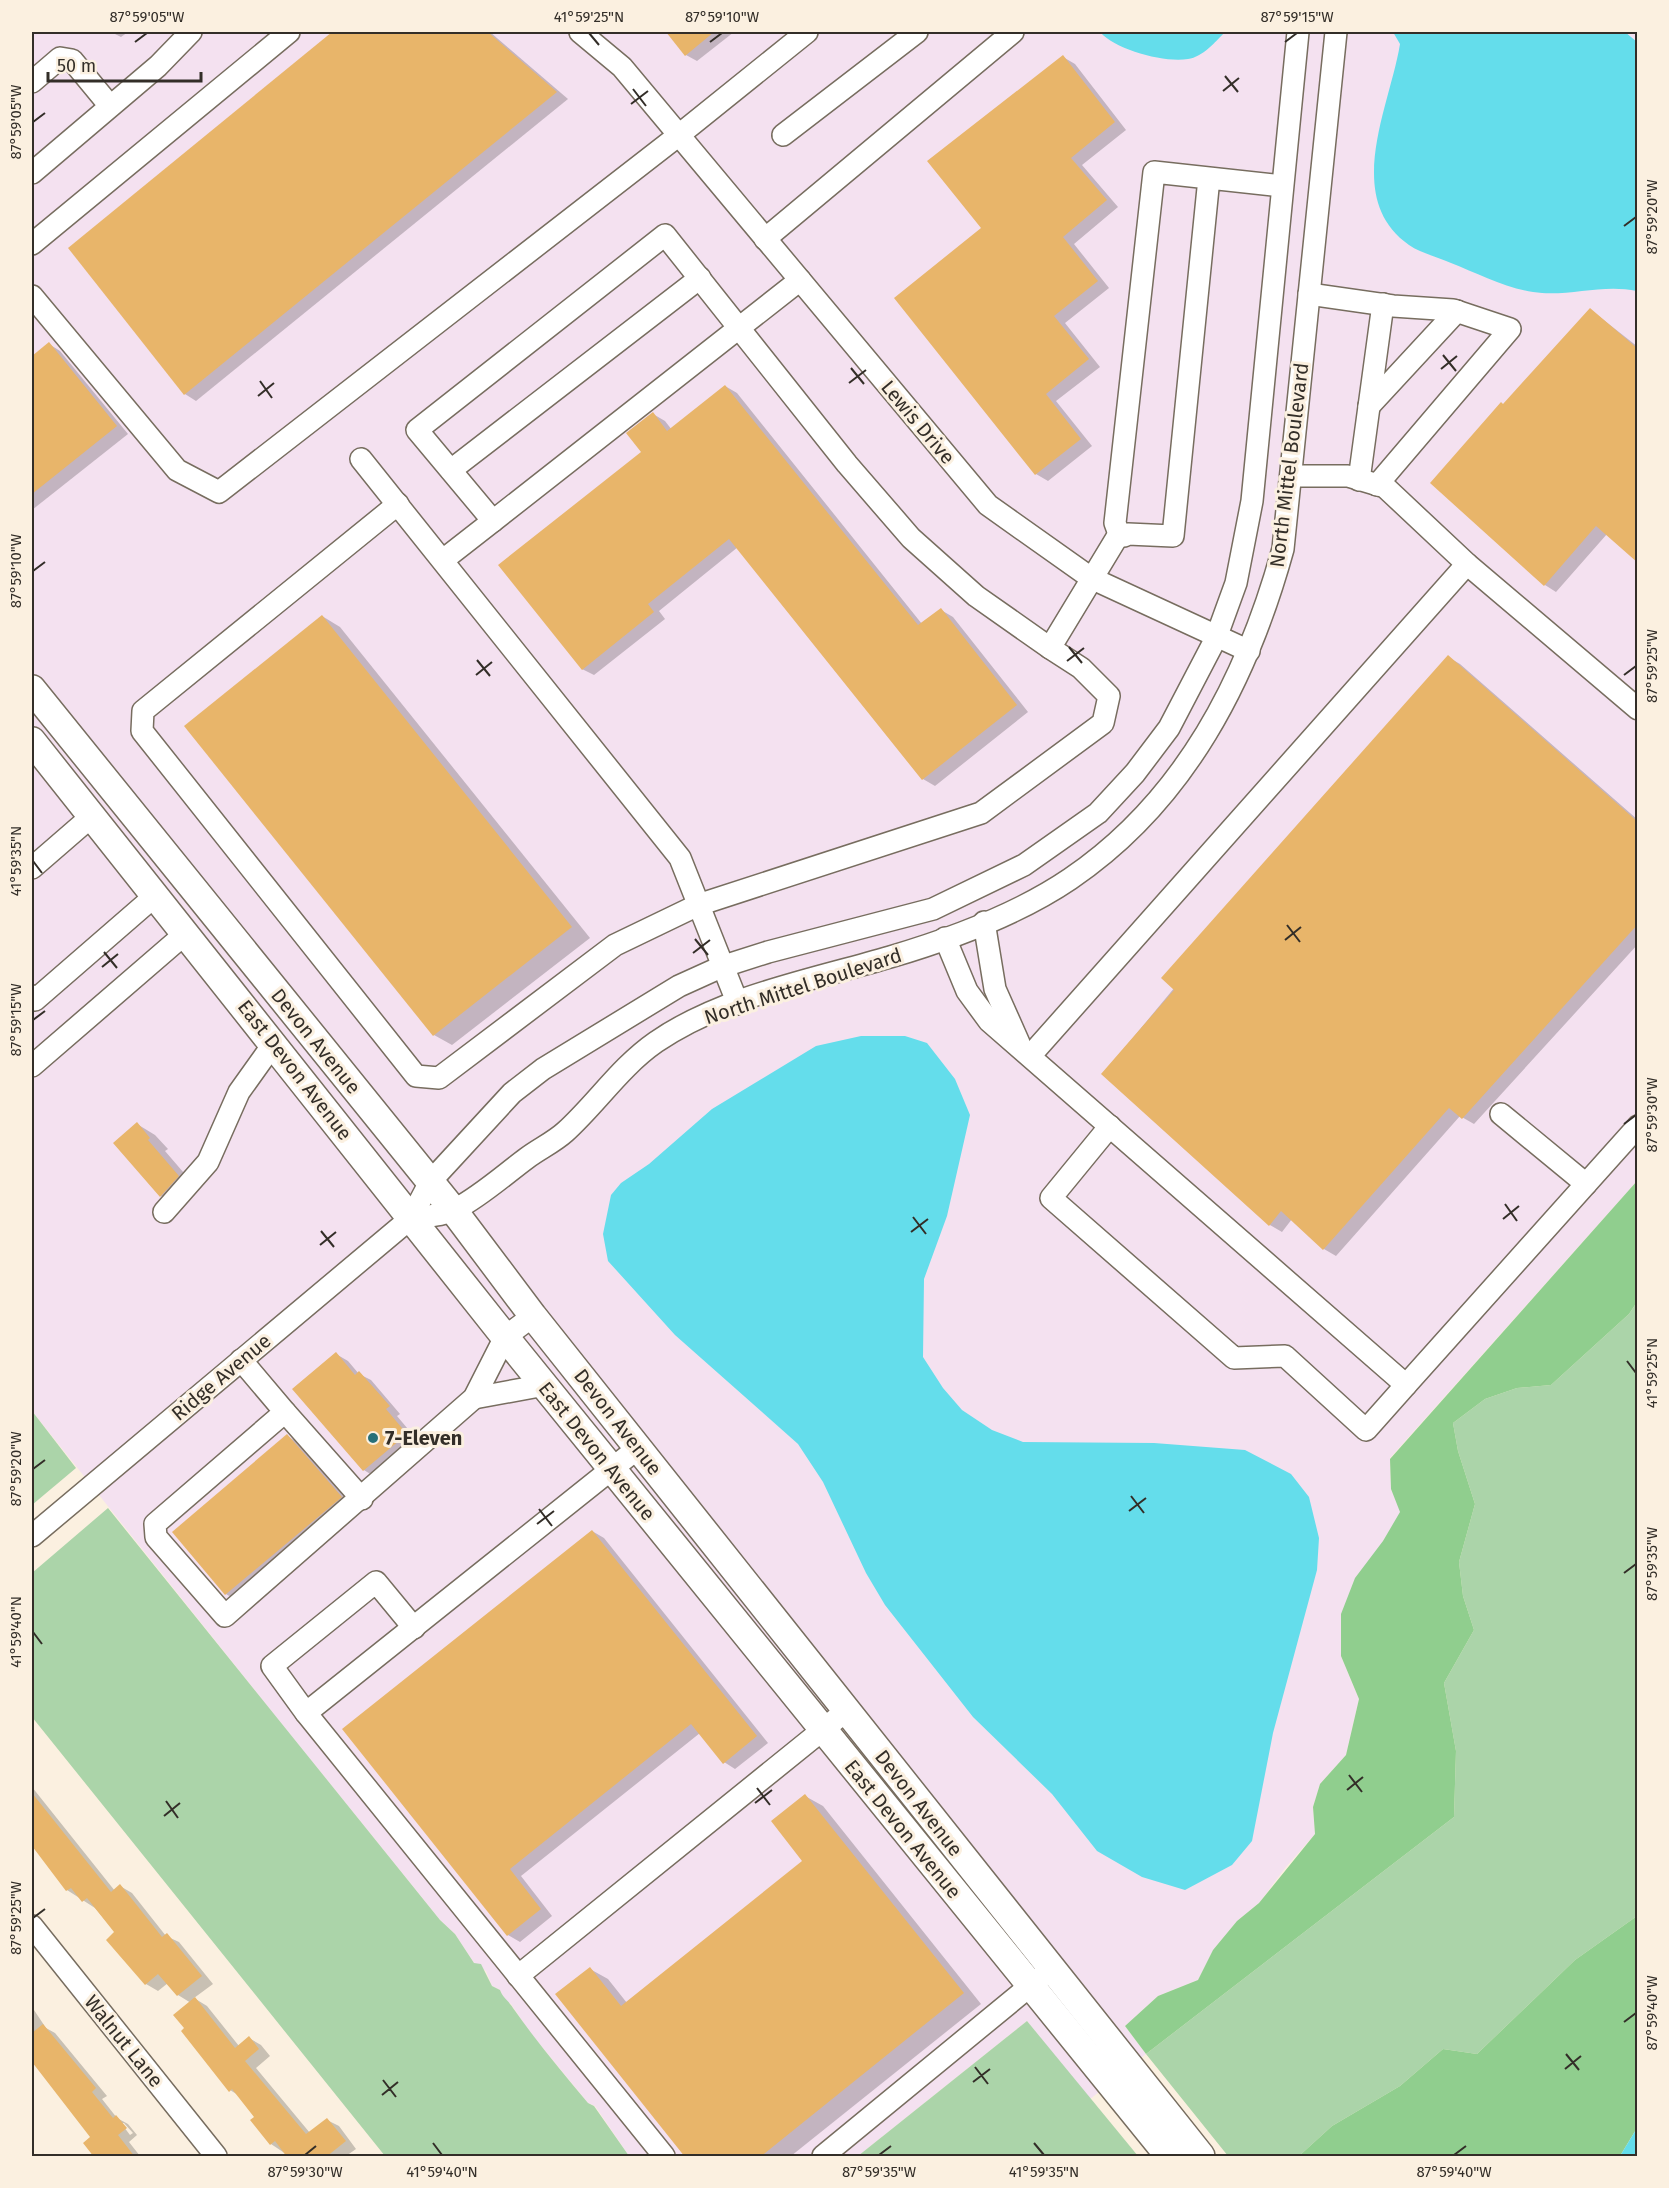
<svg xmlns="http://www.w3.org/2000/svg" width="1669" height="2188" font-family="'Fira Sans',sans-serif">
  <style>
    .industrial { fill: #f4e1f0 }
    .green { fill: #abd4a9 }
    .forest { fill: #90ce8e }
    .water { fill: #64ddeb }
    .shadow { fill: #0003; fill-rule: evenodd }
    .building { fill: #e8b56a }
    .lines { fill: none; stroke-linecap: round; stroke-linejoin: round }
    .minor-casing { stroke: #776d5f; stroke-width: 24 }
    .major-casing { stroke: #776d5f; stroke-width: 30 }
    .minor { stroke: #fff; stroke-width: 21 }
    .major { stroke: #fff; stroke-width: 27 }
    .ticks { fill: none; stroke: #332e28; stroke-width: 2 }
    .poi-dot { fill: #277079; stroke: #fbf0e0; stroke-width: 2 }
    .labels { text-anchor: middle; stroke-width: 6; stroke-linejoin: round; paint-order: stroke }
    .street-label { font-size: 20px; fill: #332e28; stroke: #fbf0e0 }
    .poi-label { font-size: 20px; font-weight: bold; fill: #332e28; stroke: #fbf0e0; text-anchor: start }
    .neatline { fill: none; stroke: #332e28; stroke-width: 2 }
    .ticks-label { font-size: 15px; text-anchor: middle; fill: #332e28 }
  </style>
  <rect width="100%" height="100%" fill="#fbf0e0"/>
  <!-- industrial -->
  <path class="industrial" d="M 32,32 L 1637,32 L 1637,1181 L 1390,1458 L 1391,1489 L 1401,1512 L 1383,1541 L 1341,1656 L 1359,1699 L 1346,1755 L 1320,1784 L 1313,1807 L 1315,1834 L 1286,1867 L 1259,1903 L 1237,1921 L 1213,1950 L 1198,1980 L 1158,1996 L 1125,2026 L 1146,2054 L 1089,2100 L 1027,2021 L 858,2156 L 629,2156 L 595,2106 L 588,2103 L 529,2031 L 511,2004 L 504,2000 L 500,1990 L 492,1986 L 486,1971 L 474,1963 L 455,1934 L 440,1920 L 273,1713 L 32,1411 Z"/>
  <!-- green -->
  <g class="green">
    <path d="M 1637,1302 L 1637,1916 L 1575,1960 L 1477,2054 L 1443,2049 L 1400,2086 L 1332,2126 L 1299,2156 L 1228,2156 L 1146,2054 L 1454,1817 L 1456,1751 L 1444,1683 L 1474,1630 L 1463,1596 L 1459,1562 L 1475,1504 L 1458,1451 L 1453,1423 L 1485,1399 L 1517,1388 L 1551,1385 L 1629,1314 Z"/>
    <path d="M 32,1411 L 76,1468 L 32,1505 Z"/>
    <path d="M 108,1508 L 440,1920 L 455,1934 L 474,1963 L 481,1964 L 492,1986 L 500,1990 C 503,1998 508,2000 513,2008 C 536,2041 562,2072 588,2103 L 594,2106 L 629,2156 L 385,2156 L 32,1717 L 32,1573 Z"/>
    <path d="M 1027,2021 L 1138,2156 L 858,2156 Z"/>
  </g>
  <!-- forest -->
  <g class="forest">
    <path d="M 1637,1181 L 1637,1302 L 1629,1314 L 1551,1385 L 1517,1388 L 1485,1399 L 1453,1423 L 1458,1451 L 1475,1504 L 1459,1562 L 1463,1596 L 1474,1630 L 1444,1683 L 1456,1751 L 1454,1817 L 1146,2054 L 1125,2026 L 1158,1996 L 1198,1980 L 1213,1950 L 1237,1921 L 1259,1903 L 1315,1834 L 1313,1807 L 1320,1784 L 1346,1755 L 1359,1699 L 1341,1656 L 1341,1614 L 1355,1578 L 1383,1541 L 1400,1512 L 1391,1489 L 1390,1459 Z"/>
    <path d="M 1637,1916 L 1637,2128 L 1620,2156 L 1299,2156 L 1332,2126 L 1400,2086 L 1443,2049 L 1477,2054 L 1575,1960 Z"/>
  </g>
  <!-- water -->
  <g class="water">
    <path d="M 1100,32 L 1225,32 C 1215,42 1203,57 1188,59 C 1164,63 1116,50 1100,32 Z"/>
    <path d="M 1393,32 L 1625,32 L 1637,42 L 1637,291 C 1605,284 1574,295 1542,293 C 1511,291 1479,274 1451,263 C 1438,257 1420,253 1409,245 C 1342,198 1390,106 1400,44 Z"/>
    <path d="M 861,1036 L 905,1036 L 927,1043 L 955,1079 L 970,1115 L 947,1216 L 924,1279 L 923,1357 L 943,1388 L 962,1410 L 992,1430 L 1023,1442 L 1154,1443 L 1245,1450 L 1291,1474 L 1309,1497 L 1319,1538 L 1317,1570 L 1273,1733 L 1252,1841 L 1232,1865 L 1185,1890 L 1142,1877 L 1097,1851 L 1052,1794 L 973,1717 L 885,1605 L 866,1573 L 823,1482 L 798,1444 L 675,1335 L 608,1261 L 603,1234 L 611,1195 L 621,1183 L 649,1164 L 712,1109 L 816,1046 Z"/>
    <path d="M 1637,2128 L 1637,2156 L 1620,2156 Z"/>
  </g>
  <!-- shadow -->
  <g class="shadow">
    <path d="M 111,32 L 128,32 L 121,37 Z"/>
    <path d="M 334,32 L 490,32 L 568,99 L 196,401 L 185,394 L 71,248 Z"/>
    <path d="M 668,32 L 734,32 L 697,61 L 686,55 Z"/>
    <path d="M 1063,57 L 1075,64 L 1126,130 L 1082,165 L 1118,207 L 1074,244 L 1109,288 L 1065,323 L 1100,367 L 1056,401 L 1092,446 L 1048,481 L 1036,474 L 983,228 Z"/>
    <path d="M 1591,310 L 1638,347 L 1638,561 L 1607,534 L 1556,592 L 1545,585 Z"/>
    <path d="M 49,344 L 60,351 L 128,434 L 32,510 L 32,358 Z"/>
    <path d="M 725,386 L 737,393 L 922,624 L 941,610 L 953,617 L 1028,712 L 935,786 L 923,779 L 738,547 L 659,611 L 665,619 L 594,675 L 582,669 L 653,414 L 665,421 L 672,430 Z"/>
    <path d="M 322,616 L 340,627 L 590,938 L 452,1045 L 434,1035 Z"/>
    <path d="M 1448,657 L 1460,664 L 1638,820 L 1638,944 L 1474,1124 L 1460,1116 L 1336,1256 L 1324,1249 L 1292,1219 L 1282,1232 L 1270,1225 L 1103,1074 Z"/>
    <path d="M 137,1124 L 155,1135 L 168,1149 L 165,1151 L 196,1187 L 179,1206 L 161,1196 L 115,1143 Z"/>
    <path d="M 336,1354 L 348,1361 L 359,1374 L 371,1380 L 400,1414 L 397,1416 L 418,1441 L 375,1477 L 364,1470 Z"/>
    <path d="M 287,1436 L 299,1443 L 352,1504 L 237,1601 L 226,1594 Z"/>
    <path d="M 592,1531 L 604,1538 L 768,1743 L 735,1769 L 724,1762 L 700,1733 L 521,1876 L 552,1916 L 520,1942 L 508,1935 L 344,1730 Z"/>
    <path d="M 32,1787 L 115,1891 L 120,1886 L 132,1893 L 166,1936 L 179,1942 L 213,1984 L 194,1998 L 207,2006 L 239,2046 L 249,2038 L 261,2045 L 270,2056 L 256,2068 L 310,2133 L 327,2120 L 339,2126 L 356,2149 L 346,2156 L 289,2156 L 271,2144 L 256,2118 L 238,2095 L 230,2090 L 186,2029 L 191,2003 L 178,1995 L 168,1983 L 158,1991 L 146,1984 L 116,1933 L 95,1908 L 67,1890 L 32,1844 Z"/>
    <path d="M 805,1796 L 823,1806 L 981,2004 L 791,2156 L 687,2156 L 590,1969 L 608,1979 L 627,2003 L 804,1862 Z"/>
    <path d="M 32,2007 L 46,2028 L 55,2033 L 107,2096 L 102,2099 L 117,2118 L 128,2124 L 137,2135 L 129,2142 L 140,2156 L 96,2156 L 92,2137 L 32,2061 ZM 121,2123 L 124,2123 L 133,2133 L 130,2135 Z"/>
  </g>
  <!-- building -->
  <g class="building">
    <path d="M 332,32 L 488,32 L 557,92 L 184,395 L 68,248 Z"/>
    <path d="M 666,32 L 714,32 L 685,56 Z"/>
    <path d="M 1063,55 L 1115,122 L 1071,158 L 1107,200 L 1063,237 L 1098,281 L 1054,316 L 1089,359 L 1046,394 L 1081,439 L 1035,475 L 894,298 L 981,228 L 927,161 Z"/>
    <path d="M 1590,308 L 1638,349 L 1638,563 L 1596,526 L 1544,586 L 1430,483 L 1501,402 L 1503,404 Z"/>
    <path d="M 49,342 L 117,426 L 32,494 L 32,356 Z"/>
    <path d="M 725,385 L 918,625 L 941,608 L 1017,705 L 922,780 L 729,539 L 648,604 L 654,612 L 582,670 L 498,565 L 641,452 L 626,433 L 653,412 L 667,431 Z"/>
    <path d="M 322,615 L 572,927 L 433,1036 L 184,726 Z"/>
    <path d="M 1448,655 L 1638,822 L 1638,924 L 1462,1119 L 1449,1108 L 1323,1250 L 1281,1211 L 1269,1226 L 1101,1074 L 1174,990 L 1161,978 Z"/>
    <path d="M 137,1122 L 150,1138 L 148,1140 L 179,1176 L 160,1197 L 113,1143 Z"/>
    <path d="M 336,1352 L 355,1375 L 359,1371 L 390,1406 L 386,1409 L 407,1434 L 363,1471 L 292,1389 Z"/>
    <path d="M 287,1434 L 342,1497 L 225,1595 L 172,1532 Z"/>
    <path d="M 592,1530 L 757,1736 L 723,1764 L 691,1724 L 510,1869 L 541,1909 L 507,1936 L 342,1729 Z"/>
    <path d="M 32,1793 L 111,1892 L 120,1884 L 162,1937 L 167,1933 L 202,1976 L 177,1996 L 158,1974 L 145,1985 L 106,1940 L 114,1932 L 87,1898 L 82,1902 L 71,1888 L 66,1891 L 32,1846 Z"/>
    <path d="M 805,1794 L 964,1993 L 760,2157 L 685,2157 L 555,1994 L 590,1967 L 621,2006 L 802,1861 L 771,1821 Z"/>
    <path d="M 195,1997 L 235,2048 L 249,2036 L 259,2049 L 245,2061 L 306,2134 L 327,2118 L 346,2141 L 326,2157 L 287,2157 L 275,2141 L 270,2145 L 250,2120 L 254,2117 L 232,2089 L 229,2092 L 181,2031 L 184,2028 L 173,2015 Z"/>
    <path d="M 43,2024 L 96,2088 L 92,2092 L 113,2118 L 116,2115 L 127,2128 L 118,2135 L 135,2157 L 94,2157 L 83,2143 L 90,2137 L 32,2062 L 32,2033 Z"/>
  </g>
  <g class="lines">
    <defs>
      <g id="minor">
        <path d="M 580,32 L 622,67 L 988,505 L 1091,578 L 1249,651"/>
        <path d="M 32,82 L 60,58 L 72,60 L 110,106"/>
        <path d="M 783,135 L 917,32"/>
        <path d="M 32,173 L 158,66 L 191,32"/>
        <path d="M 1209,178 L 1173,536 L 1128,534 L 1124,536 L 1119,534 L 1115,523 L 1154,172 L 1282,186"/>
        <path d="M 765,239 L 1013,32"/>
        <path d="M 32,244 L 289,32"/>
        <path d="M 1309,294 L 1393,306 L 1453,310 L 1510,329 L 1377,485"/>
        <path d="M 32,296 L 177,470 L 219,492 L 679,135 L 807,32"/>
        <path d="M 1369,406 L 1457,311"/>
        <path d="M 361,459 L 680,858 L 738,1004"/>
        <path d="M 451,470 L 700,278"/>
        <path d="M 1291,476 L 1348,476 L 1385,487 L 1467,564"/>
        <path d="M 1359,480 L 1383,304"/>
        <path d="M 398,504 L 143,711 L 142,731 L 416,1076 L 439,1078 L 615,945 L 698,905 L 981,813 L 1103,723 L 1109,696 L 1081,668 L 1050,648 L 1119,534"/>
        <path d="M 493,521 L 800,280"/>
        <path d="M 443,560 L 493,521 L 417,430 L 665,235 L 847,464 L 911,538 L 976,596 L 1050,648"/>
        <path d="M 32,868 L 92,816"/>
        <path d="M 984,922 L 995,989 L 1019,1043"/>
        <path d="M 945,938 L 967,991 L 989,1021 L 1406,1385 L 1638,1126"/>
        <path d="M 32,996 L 35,1000 L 156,895"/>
        <path d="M 1030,1056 L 1467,564 L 1638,709"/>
        <path d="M 32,1066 L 186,933"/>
        <path d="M 1501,1114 L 1586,1184"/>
        <path d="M 1110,1126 L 1051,1198 L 1234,1358 L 1285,1356 L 1366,1430 L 1406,1385"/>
        <path d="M 164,1212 L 208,1162 L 239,1092 L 274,1043"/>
        <path d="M 411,1218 C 424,1216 444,1216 456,1209 C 481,1196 504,1175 527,1158 C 539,1149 554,1142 565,1132 C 597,1103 620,1067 656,1042 C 723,996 812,980 890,957 C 951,939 1017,915 1070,879 C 1185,801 1247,679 1283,549 L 1336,32"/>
        <path d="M 241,1360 L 285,1412 L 155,1524 L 156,1537 L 225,1616 L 474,1398 L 505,1337 L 533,1316"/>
        <path d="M 474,1398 L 545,1385"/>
        <path d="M 285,1412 L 362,1499"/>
        <path d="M 638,1448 L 306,1713 L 664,2156"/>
        <path d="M 32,1536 L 411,1218 L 430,1182 L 512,1093 L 543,1069 L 679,986 L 721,967 L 768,952 L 933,909 L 1024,865 L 1098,813 L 1135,773 L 1169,728 L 1216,638 L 1236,583 L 1252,501 L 1298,32"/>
        <path d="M 306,1713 L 272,1666 L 376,1582 L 414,1628"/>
        <path d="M 32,1926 L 216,2156"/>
        <path d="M 518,1976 L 846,1711"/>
        <path d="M 823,2156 L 1041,1977"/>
      </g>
      <g id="major">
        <path d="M 32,689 L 454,1211 L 533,1316 L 1201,2156"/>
        <path d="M 32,741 L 505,1337 L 1169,2156"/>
      </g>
    </defs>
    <!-- minor casing -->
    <use href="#minor" class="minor-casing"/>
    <!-- major casing -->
    <use href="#major" class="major-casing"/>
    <!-- minor -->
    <use href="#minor" class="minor"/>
    <!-- major -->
    <use href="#major" class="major"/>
  </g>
  <!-- ticks -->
  <path class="ticks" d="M 589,33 L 599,45M 135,42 L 147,33M 710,42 L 722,33M 1285,42 L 1297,33M 1225,76 L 1238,92M 633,89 L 646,106M 1223,91 L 1239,78M 631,104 L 648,91M 33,122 L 45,113M 1624,226 L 1636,217M 1443,355 L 1456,371M 851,368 L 864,384M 1441,369 L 1457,356M 260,381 L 272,398M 849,383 L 866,370M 258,396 L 274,383M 33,571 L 45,562M 1069,647 L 1082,663M 477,660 L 490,676M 1067,661 L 1084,648M 476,675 L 492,662M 1624,675 L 1636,666M 33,861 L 42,873M 1287,925 L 1300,942M 695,939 L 708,955M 1285,940 L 1301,927M 104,952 L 117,968M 693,953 L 710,940M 102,967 L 118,954M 33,1020 L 45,1011M 1624,1124 L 1636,1115M 1505,1204 L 1517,1221M 913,1217 L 926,1234M 1503,1219 L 1519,1206M 321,1231 L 334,1247M 911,1232 L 928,1219M 320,1245 L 336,1232M 1627,1361 L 1636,1373M 33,1469 L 45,1460M 1131,1496 L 1144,1513M 539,1509 L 552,1526M 1129,1511 L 1146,1498M 537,1524 L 554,1511M 1624,1573 L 1636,1564M 33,1632 L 42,1644M 1349,1775 L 1362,1792M 757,1788 L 770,1805M 1347,1790 L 1363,1777M 166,1801 L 178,1818M 755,1803 L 772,1790M 164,1816 L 180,1803M 33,1918 L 45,1909M 1624,2022 L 1636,2013M 1566,2054 L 1579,2070M 975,2067 L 988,2084M 1565,2069 L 1581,2056M 383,2080 L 396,2097M 973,2082 L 990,2069M 382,2095 L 398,2082M 433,2143 L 442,2155M 1034,2143 L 1044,2155M 305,2155 L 316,2146M 879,2155 L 891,2146M 1454,2155 L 1466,2146"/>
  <!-- markers -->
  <circle class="poi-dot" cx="373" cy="1438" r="6"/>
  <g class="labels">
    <!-- street labels -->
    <g class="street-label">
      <text transform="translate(918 422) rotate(50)" y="7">Lewis Drive</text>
      <text transform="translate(1289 465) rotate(-83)" y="7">North Mittel Boulevard</text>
      <text transform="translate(803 986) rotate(-18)" y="7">North Mittel Boulevard</text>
      <text transform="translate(316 1041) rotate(51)" y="7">Devon Avenue</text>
      <text transform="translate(295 1070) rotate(52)" y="7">East Devon Avenue</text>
      <text transform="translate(221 1377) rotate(-40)" y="7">Ridge Avenue</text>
      <text transform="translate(618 1422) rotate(52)" y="7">Devon Avenue</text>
      <text transform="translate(597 1451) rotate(51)" y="7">East Devon Avenue</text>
      <text transform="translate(919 1803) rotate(52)" y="7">Devon Avenue</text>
      <text transform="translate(903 1829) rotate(51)" y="7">East Devon Avenue</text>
      <text transform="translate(124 2041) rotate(51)" y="7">Walnut Lane</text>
    </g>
    <!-- poi labels -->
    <g class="poi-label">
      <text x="385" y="1445">7-Eleven</text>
    </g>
  </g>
  <!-- border -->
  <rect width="1669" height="2188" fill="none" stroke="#fbf0e0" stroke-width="66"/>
  <!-- scale -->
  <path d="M48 72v9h153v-9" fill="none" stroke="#332e28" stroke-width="3"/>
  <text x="57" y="72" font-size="18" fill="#332e28" stroke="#fbf0e0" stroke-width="4.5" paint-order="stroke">50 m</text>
  <rect x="33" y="33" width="1603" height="2122" class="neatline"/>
  <g class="ticks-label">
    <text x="147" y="22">87°59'05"W</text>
    <text x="589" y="22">41°59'25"N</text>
    <text x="722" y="22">87°59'10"W</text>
    <text x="1297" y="22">87°59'15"W</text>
    <text transform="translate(16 122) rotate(-90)" y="5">87°59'05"W</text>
    <text transform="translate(1652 217) rotate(-90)" y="5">87°59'20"W</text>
    <text transform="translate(16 571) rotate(-90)" y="5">87°59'10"W</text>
    <text transform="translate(1652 666) rotate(-90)" y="5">87°59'25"W</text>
    <text transform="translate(16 861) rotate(-90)" y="5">41°59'35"N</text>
    <text transform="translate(16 1020) rotate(-90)" y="5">87°59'15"W</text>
    <text transform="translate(1652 1115) rotate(-90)" y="5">87°59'30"W</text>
    <text transform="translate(1652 1373) rotate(-90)" y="5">41°59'25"N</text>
    <text transform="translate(16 1469) rotate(-90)" y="5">87°59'20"W</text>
    <text transform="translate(1652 1564) rotate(-90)" y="5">87°59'35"W</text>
    <text transform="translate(16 1632) rotate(-90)" y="5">41°59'40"N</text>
    <text transform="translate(16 1918) rotate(-90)" y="5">87°59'25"W</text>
    <text transform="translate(1652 2013) rotate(-90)" y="5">87°59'40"W</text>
    <text x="305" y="2177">87°59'30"W</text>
    <text x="442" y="2177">41°59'40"N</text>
    <text x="879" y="2177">87°59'35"W</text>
    <text x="1044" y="2177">41°59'35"N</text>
    <text x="1454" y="2177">87°59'40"W</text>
  </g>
</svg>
